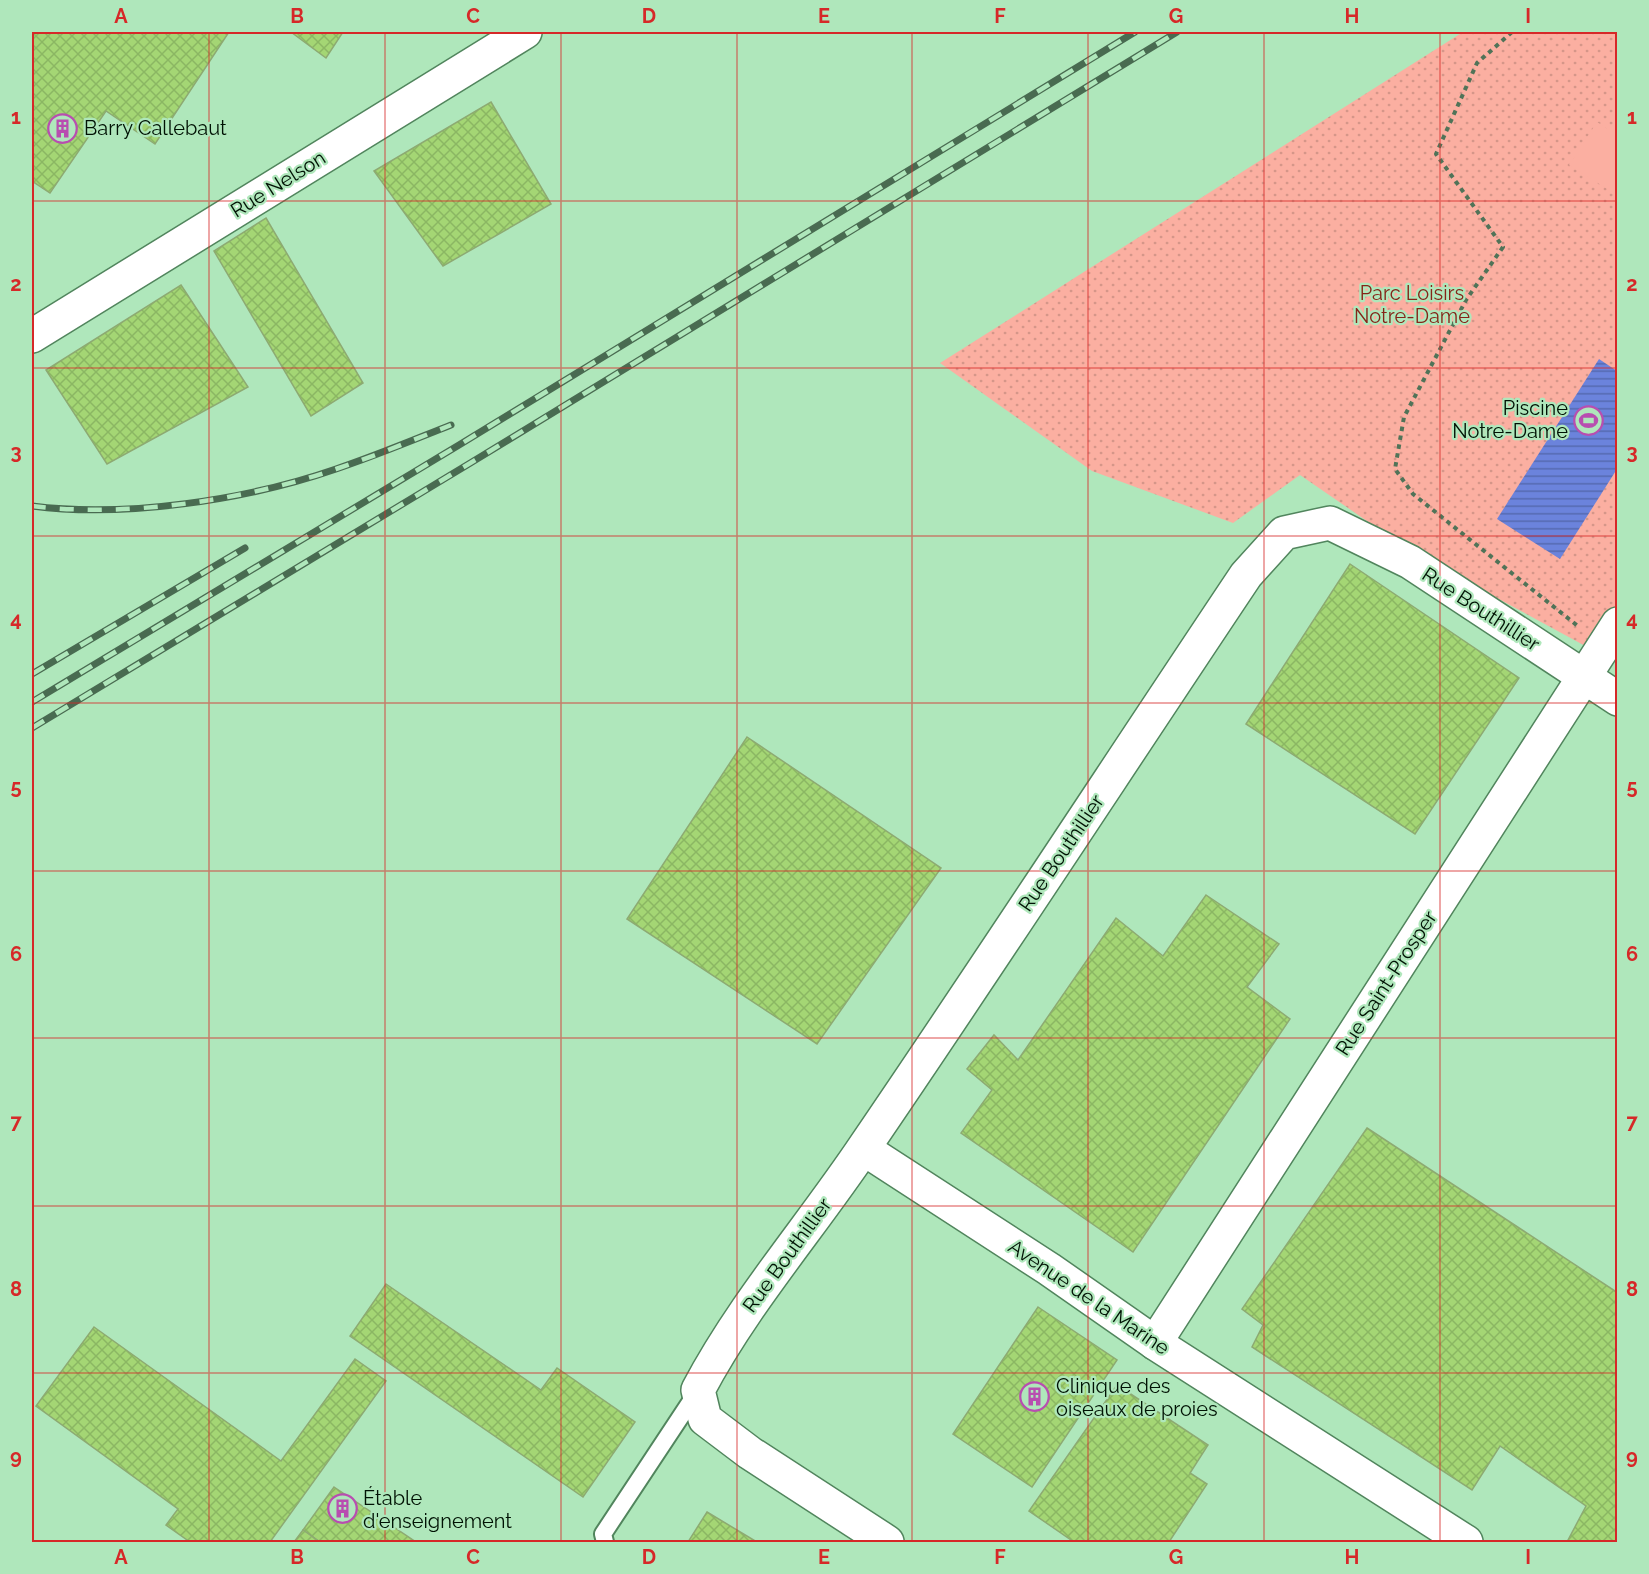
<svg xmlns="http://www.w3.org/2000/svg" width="1649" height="1574" font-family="Raleway,sans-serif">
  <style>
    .grass { fill: url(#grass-dots) }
    .pitch { fill: #fbafa1 }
    .water { fill: url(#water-rules) }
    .building { fill: url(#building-cross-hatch); stroke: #8daa72; stroke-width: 1.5 }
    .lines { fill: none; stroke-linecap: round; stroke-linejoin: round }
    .service-casing { stroke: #51855d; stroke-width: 20 }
    .minor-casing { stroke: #51855d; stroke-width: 36 }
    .path { stroke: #507358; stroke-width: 4; stroke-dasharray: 4.5 4.5; stroke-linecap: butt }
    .service { stroke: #fff; stroke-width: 16 }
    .minor { stroke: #fff; stroke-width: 33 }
    .rail-casing { stroke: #496b51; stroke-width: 7 }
    .rail { stroke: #afe7bb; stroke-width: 4.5; stroke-dasharray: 14; stroke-linecap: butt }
    .grid { fill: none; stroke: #d62828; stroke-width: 1.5; stroke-opacity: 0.55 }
    .labels { text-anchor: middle; stroke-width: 4.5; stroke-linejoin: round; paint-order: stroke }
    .poi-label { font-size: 20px; fill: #001204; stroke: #afe7bb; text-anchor: start }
    .street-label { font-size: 20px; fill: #001204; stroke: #afe7bb }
    .park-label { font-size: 20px; fill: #852418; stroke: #afe7bb }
    .neatline { fill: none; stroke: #d62828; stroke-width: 2 }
    .grid-label { font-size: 20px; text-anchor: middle; font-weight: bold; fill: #d62828 }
  </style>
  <defs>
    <pattern id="grass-dots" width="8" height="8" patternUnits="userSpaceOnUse" patternTransform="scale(1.5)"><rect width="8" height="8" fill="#fbafa1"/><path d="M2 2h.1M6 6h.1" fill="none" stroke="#d59689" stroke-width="1.8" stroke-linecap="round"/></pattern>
    <pattern id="water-rules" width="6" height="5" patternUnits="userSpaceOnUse" patternTransform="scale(1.5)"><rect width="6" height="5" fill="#6b83dc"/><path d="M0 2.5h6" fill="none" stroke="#566ab0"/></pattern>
    <pattern id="building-cross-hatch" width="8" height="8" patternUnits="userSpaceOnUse" patternTransform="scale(1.5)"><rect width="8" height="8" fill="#a4d674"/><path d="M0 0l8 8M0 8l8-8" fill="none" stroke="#8bb763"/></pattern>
  </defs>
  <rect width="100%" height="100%" fill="#afe7bb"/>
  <!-- grass -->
  <path class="grass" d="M 1463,32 L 1617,32 L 1618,630 L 1600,654 L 1412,552 L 1300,475 L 1233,523 L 1092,471 L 940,363 Z"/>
  <!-- pitch -->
  <path class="pitch" d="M 1597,122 L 1617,135 L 1617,195 L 1569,165 Z"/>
  <!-- water -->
  <path class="water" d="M 1599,359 L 1617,371 L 1617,469 L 1560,559 L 1497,519 Z"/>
  <!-- building -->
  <g class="building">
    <path d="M 32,32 L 229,32 L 155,144 L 106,111 L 50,193 L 32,181 Z"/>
    <path d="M 291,32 L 343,32 L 326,58 Z"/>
    <path d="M 491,102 L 551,204 L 443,266 L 374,171 Z"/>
    <path d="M 266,218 L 363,383 L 311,416 L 214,251 Z"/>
    <path d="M 181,285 L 248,387 L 107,464 L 46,370 Z"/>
    <path d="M 1350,564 L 1519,678 L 1415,834 L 1246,724 Z"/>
    <path d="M 747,737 L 941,868 L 817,1044 L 627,919 Z"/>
    <path d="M 1206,895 L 1279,944 L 1247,987 L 1290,1019 L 1133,1252 L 961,1133 L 992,1090 L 967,1069 L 994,1035 L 1018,1060 L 1116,918 L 1163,956 Z"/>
    <path d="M 1367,1128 L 1618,1293 L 1618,1542 L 1567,1542 L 1586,1506 L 1500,1446 L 1472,1490 L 1252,1347 L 1263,1325 L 1242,1309 Z"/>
    <path d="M 386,1284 L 541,1390 L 557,1368 L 635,1422 L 583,1497 L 350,1336 Z"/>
    <path d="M 1038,1307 L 1117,1360 L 1032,1487 L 953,1434 Z"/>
    <path d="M 94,1327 L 281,1461 L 355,1359 L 386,1381 L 270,1542 L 190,1542 L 166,1525 L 178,1509 L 36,1406 Z"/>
    <path d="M 1117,1385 L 1208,1445 L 1190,1473 L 1207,1484 L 1169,1542 L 1074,1542 L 1029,1511 Z"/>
    <path d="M 334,1487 L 416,1542 L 320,1542 L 303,1530 Z"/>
    <path d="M 707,1512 L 757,1542 L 688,1542 Z"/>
    <path d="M 303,1530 L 320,1542 L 294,1542 Z"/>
  </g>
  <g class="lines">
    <defs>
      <path id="service" d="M 605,1542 L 603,1534 L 697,1392"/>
      <g id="minor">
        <path d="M 32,336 L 525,32"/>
        <path d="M 864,1149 L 1049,1269 L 1155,1343 L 1466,1542"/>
        <path d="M 1155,1343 L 1618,624"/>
        <path d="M 887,1542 L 750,1453 L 705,1419 L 698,1390 C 744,1303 810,1228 865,1146 C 994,957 1119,765 1246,575 L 1284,533 L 1330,523 L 1410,562 L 1618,699"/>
      </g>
    </defs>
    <!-- service casing -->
    <use href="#service" class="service-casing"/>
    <!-- minor casing -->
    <use href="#minor" class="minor-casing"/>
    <!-- path -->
    <path class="path" d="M 1512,32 L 1477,63 L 1436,154 L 1503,247 L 1466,300 L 1404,417 L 1395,469 L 1413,494 L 1579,627"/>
    <!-- service -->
    <use href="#service" class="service"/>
    <!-- minor -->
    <use href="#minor" class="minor"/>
    <defs>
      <g id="rail">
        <path d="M 32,506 C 125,518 247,500 336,469 C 375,456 413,440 451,425"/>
        <path d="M 32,674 L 245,548"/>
        <path d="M 32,702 L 459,445 L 1135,32"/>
        <path d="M 32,728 L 472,462 L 1177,32"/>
      </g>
    </defs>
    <!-- rail casing -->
    <use href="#rail" class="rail-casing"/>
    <!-- rail -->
    <use href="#rail" class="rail"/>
  </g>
  <!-- grid -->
  <path class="grid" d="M 209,32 L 209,1542M 385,32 L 385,1542M 561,32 L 561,1542M 737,32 L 737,1542M 912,32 L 912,1542M 1088,32 L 1088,1542M 1264,32 L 1264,1542M 1440,32 L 1440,1542M 32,201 L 1618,201M 32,368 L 1618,368M 32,536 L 1618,536M 32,703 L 1618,703M 32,871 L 1618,871M 32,1038 L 1618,1038M 32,1206 L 1618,1206M 32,1373 L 1618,1373"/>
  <!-- icons -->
  <defs>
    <symbol id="building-ring" viewBox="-11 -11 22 22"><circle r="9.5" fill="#afe7bb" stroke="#b84eb0" stroke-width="1.5"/><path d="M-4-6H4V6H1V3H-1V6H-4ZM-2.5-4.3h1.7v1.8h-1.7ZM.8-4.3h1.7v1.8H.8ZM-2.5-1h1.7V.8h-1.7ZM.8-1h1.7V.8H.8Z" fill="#b84eb0"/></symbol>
    <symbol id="stadium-ring" viewBox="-11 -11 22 22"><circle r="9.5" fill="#afe7bb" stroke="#b84eb0" stroke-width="1.5"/><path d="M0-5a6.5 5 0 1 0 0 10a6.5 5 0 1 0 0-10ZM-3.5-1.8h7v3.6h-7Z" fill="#b84eb0"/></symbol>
  </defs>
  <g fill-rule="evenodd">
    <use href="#building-ring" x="46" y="112" width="33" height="33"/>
    <use href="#stadium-ring" x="1572" y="404" width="33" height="33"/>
    <use href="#building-ring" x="1018" y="1380" width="33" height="33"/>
    <use href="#building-ring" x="326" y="1492" width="33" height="33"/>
  </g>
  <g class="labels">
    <!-- poi labels -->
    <g class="poi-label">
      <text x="84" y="135">Barry Callebaut</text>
      <text x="1568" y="415" text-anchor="end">Piscine<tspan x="1568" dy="23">Notre-Dame</tspan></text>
      <text x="1056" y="1393">Clinique des<tspan x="1056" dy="23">oiseaux de proies</tspan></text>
      <text x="363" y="1505">Étable<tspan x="363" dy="23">d'enseignement</tspan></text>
    </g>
    <!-- street labels -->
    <g class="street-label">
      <text transform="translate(278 184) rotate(-32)" y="7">Rue Nelson</text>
      <text transform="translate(1481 609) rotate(33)" y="7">Rue Bouthillier</text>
      <text transform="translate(1061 853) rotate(-56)" y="7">Rue Bouthillier</text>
      <text transform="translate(1386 983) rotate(-57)" y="7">Rue Saint-Prosper</text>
      <text transform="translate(787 1255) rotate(-54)" y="7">Rue Bouthillier</text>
      <text transform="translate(1089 1297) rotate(34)" y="7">Avenue de la Marine</text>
    </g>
    <!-- park labels -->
    <g class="park-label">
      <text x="1412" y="300">Parc Loisirs<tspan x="1412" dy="23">Notre-Dame</tspan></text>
    </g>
  </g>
  <!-- border -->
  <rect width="1649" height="1574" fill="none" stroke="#afe7bb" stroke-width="66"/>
  <rect x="33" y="33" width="1583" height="1508" class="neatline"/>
  <g class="grid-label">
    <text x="121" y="23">A</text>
    <text x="297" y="23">B</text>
    <text x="473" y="23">C</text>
    <text x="649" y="23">D</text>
    <text x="824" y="23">E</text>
    <text x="1000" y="23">F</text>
    <text x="1176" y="23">G</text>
    <text x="1352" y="23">H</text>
    <text x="1528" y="23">I</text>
    <text x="16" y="124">1</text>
    <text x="1632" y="124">1</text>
    <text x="16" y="291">2</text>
    <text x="1632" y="291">2</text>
    <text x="16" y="459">3</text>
    <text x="1632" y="459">3</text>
    <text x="16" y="626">4</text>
    <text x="1632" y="626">4</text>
    <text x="16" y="794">5</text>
    <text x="1632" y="794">5</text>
    <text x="16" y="961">6</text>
    <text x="1632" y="961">6</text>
    <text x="16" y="1129">7</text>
    <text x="1632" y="1129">7</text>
    <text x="16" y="1296">8</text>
    <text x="1632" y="1296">8</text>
    <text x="16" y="1464">9</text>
    <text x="1632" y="1464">9</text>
    <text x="121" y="1564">A</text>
    <text x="297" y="1564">B</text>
    <text x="473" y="1564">C</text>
    <text x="649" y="1564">D</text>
    <text x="824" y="1564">E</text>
    <text x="1000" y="1564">F</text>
    <text x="1176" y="1564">G</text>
    <text x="1352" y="1564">H</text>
    <text x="1528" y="1564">I</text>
  </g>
</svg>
